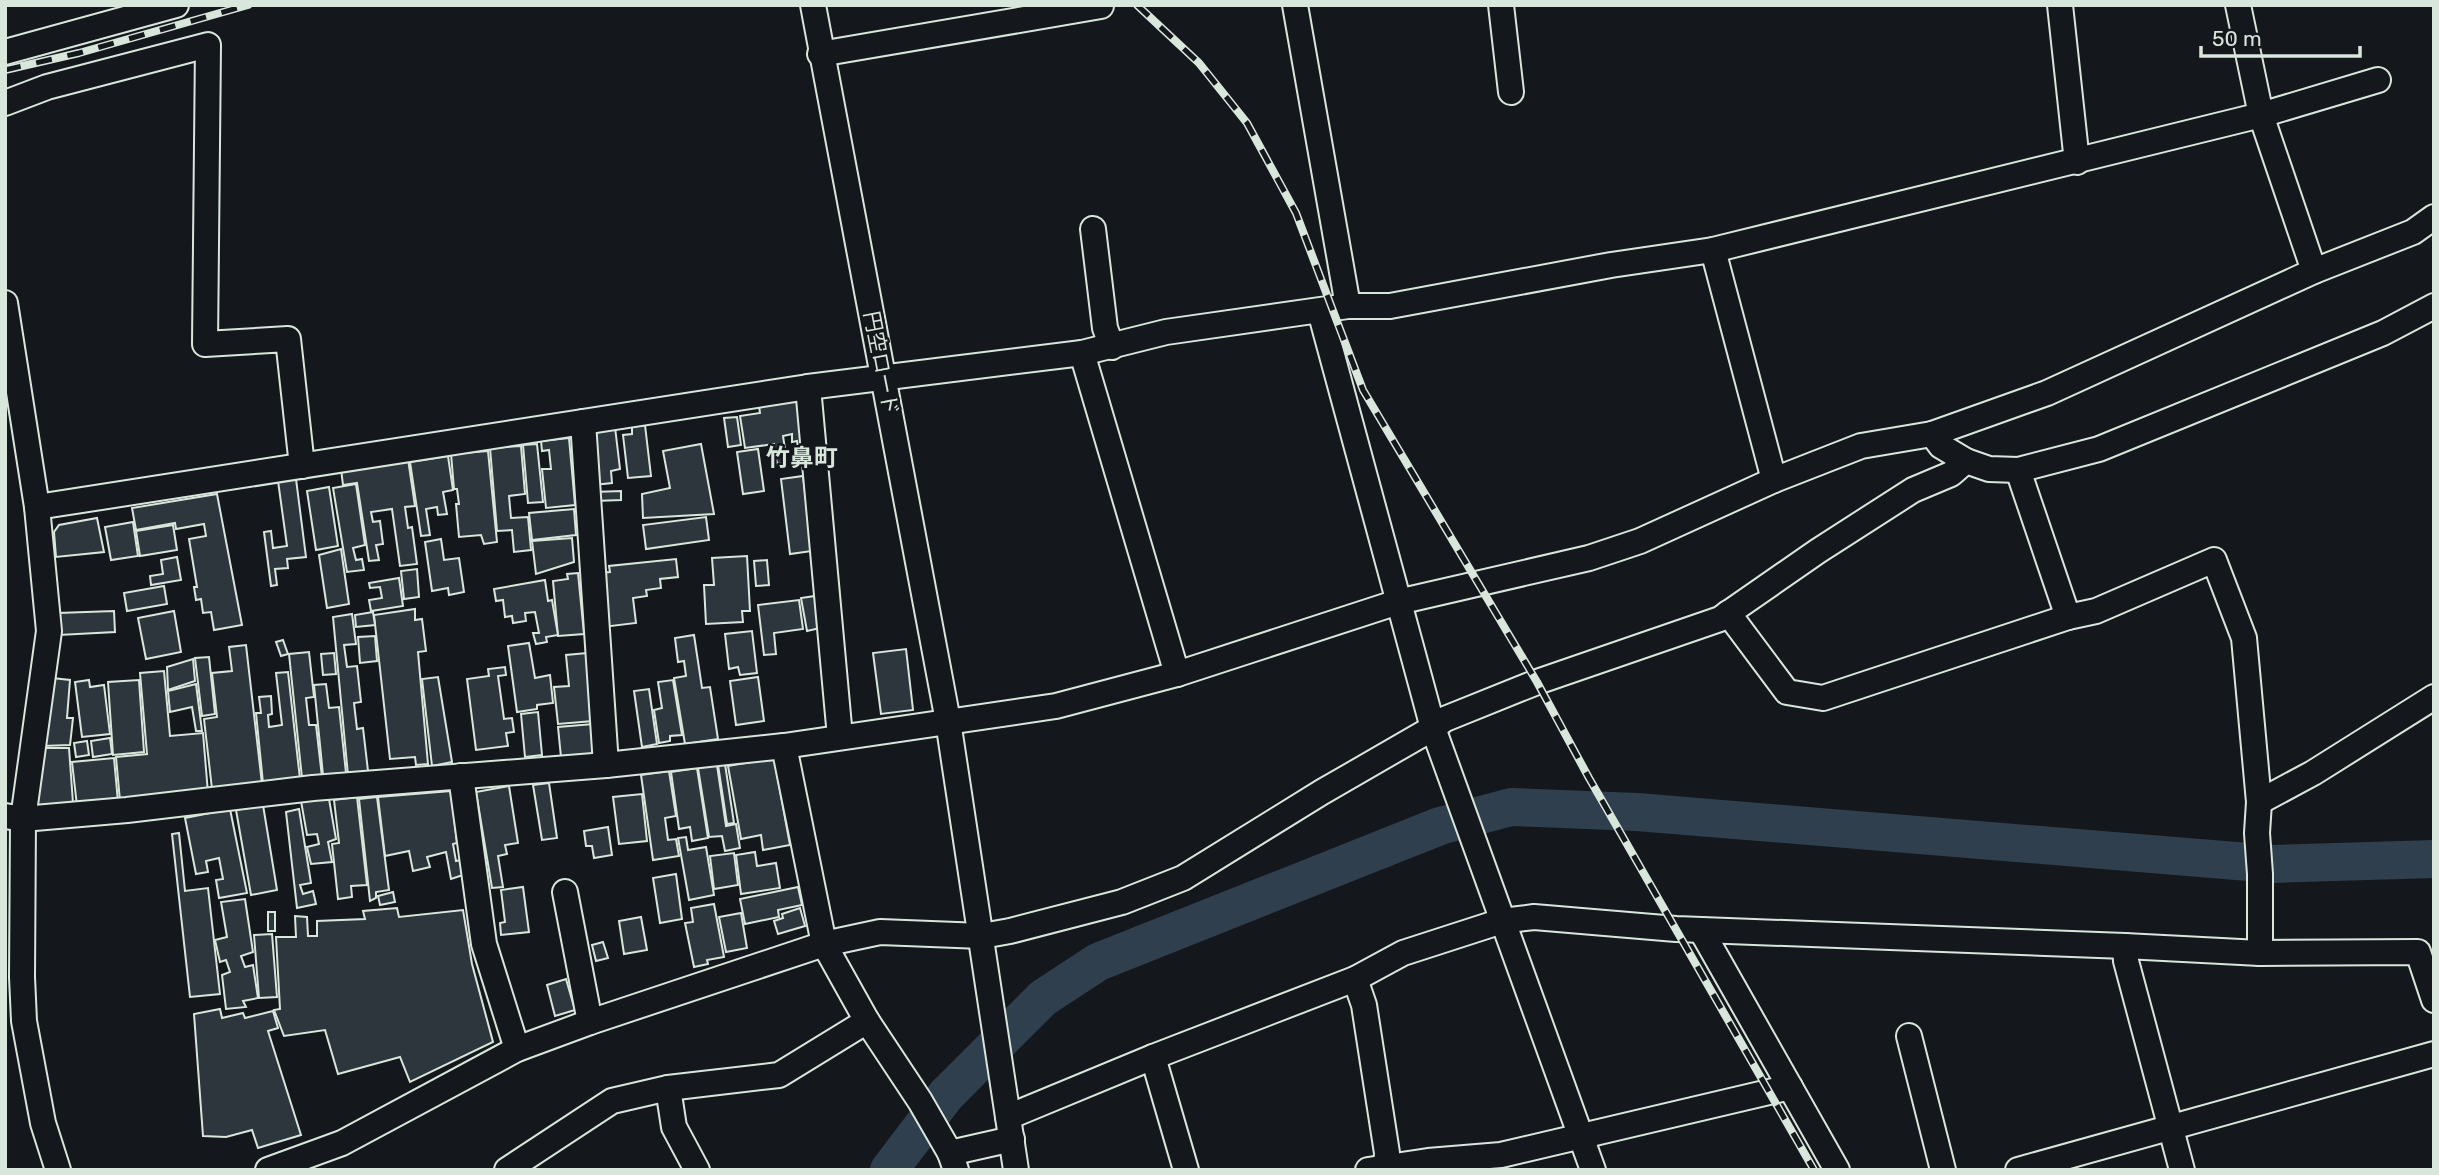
<svg xmlns="http://www.w3.org/2000/svg" width="2439" height="1175" font-family="Rubik,'Noto Sans JP',sans-serif">
  <style>
    .lines { fill: none; stroke-linecap: round; stroke-linejoin: round }
    .river { stroke: #2f3f4d; stroke-width: 38 }
    .building { fill: #2c363c; stroke: #d8e6dc; stroke-width: 2 }
    .minor-casing { stroke: #d8e6dc; stroke-width: 28 }
    .minor { stroke: #14181c; stroke-width: 24 }
    .rail-casing { stroke: #d8e6dc; stroke-width: 8 }
    .rail { stroke: #14181c; stroke-width: 5; stroke-dasharray: 16; stroke-linecap: butt }
    .labels { text-anchor: middle; stroke-width: 5; stroke-linejoin: round; paint-order: stroke }
    .street-label { font-size: 21px; fill: #d8e6dc; stroke: #14181c }
    .quarter-label { font-size: 24px; font-weight: bold; fill: #d8e6dc; stroke: #14181c }
  </style>
  <rect width="100%" height="100%" fill="#14181c"/>
  <g class="lines">
    <!-- river -->
    <path class="river" d="M 889,1170 L 946,1095 L 1043,998 L 1098,962 L 1440,826 L 1511,807 L 1637,812 L 2273,864 L 2434,859"/>
  </g>
  <!-- building -->
  <g class="building">
    <path d="M 800,400 L 809,459 L 800,460 L 797,441 L 792,442 L 792,434 L 783,436 L 787,462 L 777,464 L 774,444 L 745,448 L 740,416 L 760,413 L 759,406 Z"/>
    <path d="M 737,417 L 741,445 L 728,447 L 724,418 Z"/>
    <path d="M 645,425 L 651,476 L 628,478 L 623,435 L 632,434 L 632,427 Z"/>
    <path d="M 615,427 L 620,469 L 611,471 L 612,483 L 594,485 L 588,430 Z"/>
    <path d="M 569,438 L 575,505 L 546,508 L 542,469 L 551,469 L 549,450 L 542,451 L 541,441 Z"/>
    <path d="M 537,444 L 543,502 L 528,503 L 523,445 Z"/>
    <path d="M 701,444 L 714,514 L 643,518 L 642,494 L 670,488 L 663,451 Z"/>
    <path d="M 521,446 L 525,494 L 509,496 L 511,518 L 528,517 L 531,550 L 514,552 L 512,530 L 497,531 L 490,448 Z"/>
    <path d="M 758,449 L 764,491 L 743,494 L 737,452 Z"/>
    <path d="M 488,451 L 497,542 L 484,544 L 481,535 L 459,537 L 456,504 L 459,504 L 457,489 L 454,489 L 451,454 Z"/>
    <path d="M 448,456 L 453,490 L 443,492 L 447,514 L 438,515 L 437,507 L 426,509 L 430,535 L 421,536 L 410,462 Z"/>
    <path d="M 408,459 L 415,506 L 405,507 L 408,528 L 412,527 L 417,564 L 400,566 L 392,509 L 371,512 L 373,522 L 380,521 L 383,544 L 376,545 L 379,560 L 369,561 L 357,483 L 343,485 L 341,469 Z"/>
    <path d="M 803,476 L 812,551 L 790,554 L 781,479 Z"/>
    <path d="M 296,479 L 306,557 L 287,559 L 288,568 L 275,569 L 277,585 L 271,586 L 264,532 L 271,531 L 273,548 L 287,546 L 278,481 Z"/>
    <path d="M 356,484 L 365,545 L 353,548 L 356,560 L 362,559 L 364,570 L 347,572 L 333,488 Z"/>
    <path d="M 329,487 L 338,546 L 316,550 L 307,491 Z"/>
    <path d="M 621,491 L 621,500 L 595,501 L 594,492 Z"/>
    <path d="M 217,494 L 242,625 L 214,630 L 211,612 L 203,613 L 201,599 L 196,600 L 194,587 L 197,587 L 189,539 L 206,536 L 204,524 L 176,529 L 175,523 L 136,530 L 132,508 Z"/>
    <path d="M 574,509 L 576,535 L 532,540 L 529,513 Z"/>
    <path d="M 706,517 L 709,540 L 646,549 L 643,525 Z"/>
    <path d="M 97,518 L 104,552 L 56,557 L 54,532 L 59,525 Z"/>
    <path d="M 133,522 L 138,556 L 111,560 L 105,527 Z"/>
    <path d="M 173,525 L 177,550 L 140,556 L 136,531 Z"/>
    <path d="M 572,538 L 574,562 L 536,574 L 532,541 Z"/>
    <path d="M 441,539 L 444,560 L 459,558 L 464,592 L 449,595 L 448,588 L 432,591 L 425,542 Z"/>
    <path d="M 341,549 L 349,604 L 327,608 L 319,555 Z"/>
    <path d="M 747,556 L 750,611 L 742,611 L 743,622 L 706,624 L 704,585 L 714,585 L 712,558 Z"/>
    <path d="M 177,557 L 181,580 L 151,585 L 150,576 L 163,574 L 161,560 Z"/>
    <path d="M 676,559 L 678,577 L 660,579 L 661,588 L 646,590 L 647,596 L 633,598 L 636,623 L 603,627 L 597,573 L 610,572 L 609,566 Z"/>
    <path d="M 767,560 L 769,585 L 756,586 L 754,561 Z"/>
    <path d="M 417,569 L 419,597 L 404,599 L 401,571 Z"/>
    <path d="M 578,573 L 584,634 L 558,636 L 553,581 L 568,579 L 567,574 Z"/>
    <path d="M 399,578 L 403,606 L 371,611 L 369,600 L 382,598 L 380,587 L 370,588 L 369,583 Z"/>
    <path d="M 545,580 L 548,601 L 552,600 L 558,635 L 546,637 L 547,642 L 536,644 L 533,633 L 539,633 L 535,612 L 525,613 L 526,621 L 513,623 L 512,616 L 505,617 L 503,600 L 496,601 L 494,589 Z"/>
    <path d="M 164,586 L 167,604 L 127,611 L 124,593 Z"/>
    <path d="M 815,596 L 820,628 L 807,631 L 801,598 Z"/>
    <path d="M 799,600 L 803,629 L 774,633 L 776,654 L 764,655 L 758,605 Z"/>
    <path d="M 415,609 L 415,620 L 422,619 L 426,651 L 418,652 L 428,764 L 416,765 L 415,757 L 390,759 L 374,615 Z"/>
    <path d="M 114,611 L 115,632 L 59,635 L 58,613 Z"/>
    <path d="M 174,611 L 181,652 L 146,659 L 138,618 Z"/>
    <path d="M 373,612 L 375,625 L 356,627 L 355,615 Z"/>
    <path d="M 352,614 L 356,644 L 344,645 L 347,667 L 357,666 L 361,702 L 354,703 L 357,729 L 363,728 L 368,771 L 348,775 L 333,617 Z"/>
    <path d="M 752,631 L 757,673 L 740,675 L 738,667 L 729,669 L 725,634 Z"/>
    <path d="M 694,635 L 702,688 L 710,687 L 718,739 L 685,744 L 674,678 L 686,676 L 684,661 L 678,662 L 675,638 Z"/>
    <path d="M 375,636 L 377,661 L 360,663 L 358,637 Z"/>
    <path d="M 283,640 L 288,654 L 281,656 L 276,642 Z"/>
    <path d="M 529,643 L 535,678 L 550,675 L 553,703 L 537,705 L 537,709 L 517,712 L 508,646 Z"/>
    <path d="M 246,645 L 262,784 L 212,789 L 204,719 L 217,717 L 212,673 L 232,671 L 229,647 Z"/>
    <path d="M 906,649 L 913,710 L 881,714 L 873,653 Z"/>
    <path d="M 309,652 L 314,697 L 306,698 L 309,725 L 316,725 L 322,777 L 302,778 L 289,654 Z"/>
    <path d="M 334,653 L 336,674 L 323,675 L 321,654 Z"/>
    <path d="M 587,653 L 593,721 L 558,724 L 554,687 L 569,686 L 566,655 Z"/>
    <path d="M 209,657 L 215,714 L 202,716 L 195,658 Z"/>
    <path d="M 193,659 L 195,681 L 168,690 L 167,667 Z"/>
    <path d="M 505,667 L 506,675 L 498,676 L 504,719 L 512,718 L 514,732 L 506,733 L 508,746 L 476,750 L 467,679 L 489,676 L 488,669 Z"/>
    <path d="M 164,671 L 170,736 L 203,733 L 208,793 L 120,801 L 116,757 L 147,754 L 140,673 Z"/>
    <path d="M 288,672 L 300,779 L 263,783 L 256,713 L 261,713 L 259,697 L 271,696 L 272,714 L 268,715 L 269,727 L 282,725 L 276,673 Z"/>
    <path d="M 438,677 L 452,762 L 432,766 L 422,679 Z"/>
    <path d="M 758,677 L 764,721 L 736,725 L 730,681 Z"/>
    <path d="M 52,678 L 70,680 L 67,718 L 73,718 L 70,745 L 42,746 Z"/>
    <path d="M 89,680 L 90,687 L 104,685 L 110,734 L 82,737 L 75,682 Z"/>
    <path d="M 139,680 L 144,752 L 113,755 L 108,682 Z"/>
    <path d="M 673,680 L 682,735 L 670,736 L 670,741 L 659,743 L 654,710 L 662,708 L 658,682 Z"/>
    <path d="M 196,684 L 202,731 L 196,731 L 192,707 L 170,712 L 168,691 Z"/>
    <path d="M 326,684 L 329,708 L 339,707 L 346,773 L 323,775 L 314,685 Z"/>
    <path d="M 649,689 L 657,744 L 642,747 L 634,691 Z"/>
    <path d="M 538,712 L 542,755 L 525,757 L 521,714 Z"/>
    <path d="M 593,724 L 595,754 L 561,757 L 558,727 Z"/>
    <path d="M 110,738 L 112,754 L 93,757 L 91,741 Z"/>
    <path d="M 87,741 L 89,755 L 76,757 L 74,743 Z"/>
    <path d="M 42,748 L 69,748 L 73,803 L 35,807 Z"/>
    <path d="M 114,758 L 118,802 L 77,806 L 72,762 Z"/>
    <path d="M 774,758 L 790,845 L 763,850 L 761,835 L 741,839 L 728,766 Z"/>
    <path d="M 725,764 L 734,823 L 727,824 L 718,765 Z"/>
    <path d="M 717,765 L 726,826 L 736,824 L 740,848 L 725,851 L 722,836 L 709,837 L 698,768 Z"/>
    <path d="M 697,768 L 708,838 L 692,841 L 690,827 L 679,829 L 671,772 Z"/>
    <path d="M 669,771 L 676,816 L 665,818 L 668,840 L 676,839 L 679,856 L 653,860 L 641,775 Z"/>
    <path d="M 549,783 L 557,838 L 542,840 L 533,785 Z"/>
    <path d="M 509,786 L 518,843 L 505,845 L 507,854 L 498,856 L 503,887 L 492,888 L 476,792 Z"/>
    <path d="M 451,791 L 457,843 L 453,844 L 456,861 L 461,860 L 463,875 L 451,879 L 446,852 L 427,857 L 430,867 L 413,871 L 409,851 L 385,856 L 378,797 Z"/>
    <path d="M 642,794 L 647,841 L 619,844 L 613,797 Z"/>
    <path d="M 357,797 L 367,885 L 351,886 L 352,897 L 338,899 L 332,844 L 339,843 L 334,800 Z"/>
    <path d="M 377,797 L 389,890 L 376,892 L 376,898 L 370,901 L 359,799 Z"/>
    <path d="M 329,799 L 336,839 L 328,842 L 332,862 L 311,864 L 307,847 L 319,844 L 317,834 L 307,835 L 301,801 Z"/>
    <path d="M 263,805 L 277,890 L 251,895 L 236,810 Z"/>
    <path d="M 230,809 L 247,893 L 219,898 L 216,880 L 223,879 L 219,858 L 206,861 L 208,872 L 196,874 L 185,818 Z"/>
    <path d="M 299,809 L 311,883 L 300,885 L 303,894 L 313,891 L 316,904 L 297,908 L 286,812 Z"/>
    <path d="M 608,827 L 612,855 L 594,858 L 592,846 L 586,846 L 584,831 Z"/>
    <path d="M 179,833 L 185,891 L 208,888 L 220,994 L 190,997 L 172,834 Z"/>
    <path d="M 686,837 L 688,850 L 706,847 L 714,895 L 689,900 L 678,838 Z"/>
    <path d="M 755,852 L 757,866 L 776,863 L 780,888 L 741,894 L 736,855 Z"/>
    <path d="M 734,853 L 738,885 L 714,889 L 710,856 Z"/>
    <path d="M 676,874 L 682,919 L 660,923 L 653,878 Z"/>
    <path d="M 523,887 L 529,932 L 501,935 L 500,923 L 505,922 L 501,890 Z"/>
    <path d="M 798,887 L 802,905 L 778,910 L 779,917 L 745,924 L 740,899 Z"/>
    <path d="M 393,892 L 395,902 L 380,905 L 378,896 Z"/>
    <path d="M 245,899 L 253,952 L 241,956 L 245,967 L 253,965 L 258,998 L 243,1001 L 246,1007 L 226,1009 L 222,975 L 230,972 L 226,960 L 220,962 L 215,940 L 227,937 L 221,902 Z"/>
    <path d="M 714,904 L 724,957 L 707,960 L 708,964 L 694,967 L 685,923 L 693,922 L 691,908 Z"/>
    <path d="M 397,908 L 399,917 L 463,910 L 472,964 L 493,1042 L 410,1082 L 400,1057 L 338,1074 L 325,1030 L 284,1036 L 274,1010 L 280,1009 L 276,937 L 296,937 L 295,916 L 307,917 L 308,936 L 317,936 L 317,921 L 365,919 L 363,911 Z"/>
    <path d="M 800,908 L 805,926 L 778,934 L 774,921 L 783,918 L 782,914 Z"/>
    <rect x="268" y="912" width="7" height="19"/>
    <path d="M 741,913 L 747,948 L 726,952 L 719,917 Z"/>
    <path d="M 641,917 L 647,950 L 624,954 L 619,921 Z"/>
    <path d="M 272,934 L 277,997 L 259,998 L 254,935 Z"/>
    <path d="M 603,942 L 608,958 L 596,961 L 592,945 Z"/>
    <path d="M 566,979 L 575,1010 L 555,1016 L 547,985 Z"/>
    <path d="M 220,1009 L 222,1018 L 243,1013 L 245,1018 L 273,1011 L 278,1028 L 268,1031 L 301,1135 L 258,1148 L 252,1130 L 226,1137 L 203,1136 L 194,1014 Z"/>
  </g>
  <g class="lines">
    <defs>
      <g id="minor">
        <path d="M 813,5 L 948,721 L 1016,1170"/>
        <path d="M 1295,5 L 1348,306"/>
        <path d="M 1501,5 L 1511,92"/>
        <path d="M 2060,5 L 2077,162"/>
        <path d="M 2238,5 L 2261,115 L 2314,271"/>
        <path d="M 5,52 L 176,5"/>
        <path d="M 820,54 L 1101,6"/>
        <path d="M 5,103 L 47,87 L 208,45 L 205,344 L 288,339 L 302,466"/>
        <path d="M 1093,229 L 1105,328 L 1112,347"/>
        <path d="M 1713,250 L 1774,480"/>
        <path d="M 5,303 L 37,507 L 49,631 L 23,819 L 22,977 L 24,1021 L 43,1123 L 58,1170"/>
        <path d="M 1320,311 L 1433,728 L 1593,1170"/>
        <path d="M 1082,353 L 1177,674"/>
        <path d="M 808,387 L 840,737"/>
        <path d="M 583,422 L 606,765"/>
        <path d="M 1932,434 L 1941,446 L 1966,461 L 1989,469 L 2018,470 L 2099,449 L 2383,333 L 2434,306"/>
        <path d="M 2018,470 L 2068,617 L 2096,611 L 2214,560 L 2244,638 L 2259,802 L 2257,833 L 2260,874 L 2260,953"/>
        <path d="M 37,507 L 808,387 L 1082,353 L 1166,332 L 1348,306 L 1390,306 L 1611,265 L 1713,250 L 2261,115 L 2378,80"/>
        <path d="M 1728,613 L 1787,692 L 1823,698 L 2068,617"/>
        <path d="M 784,746 L 824,944 L 867,1021 L 920,1101 L 950,1153 L 956,1170"/>
        <path d="M 461,776 L 484,944 L 517,1049"/>
        <path d="M 2259,802 L 2313,773 L 2434,697"/>
        <path d="M 5,816 L 23,819 L 127,810 L 313,788 L 606,765 L 784,746 L 1056,706 L 1177,674 L 1398,602 L 1589,558 L 1640,541 L 1774,480 L 1861,446 L 1932,434 L 2047,393 L 2314,271 L 2413,232 L 2434,217"/>
        <path d="M 565,892 L 590,1022"/>
        <path d="M 1701,930 L 1837,1170"/>
        <path d="M 2125,946 L 2126,961 L 2182,1170"/>
        <path d="M 1355,979 L 1364,1005 L 1387,1153 L 1386,1170"/>
        <path d="M 1909,1036 L 1943,1170"/>
        <path d="M 1153,1057 L 1186,1170"/>
        <path d="M 668,1088 L 674,1127 L 697,1170"/>
        <path d="M 1008,1117 L 1153,1057 L 1355,979 L 1403,953 L 1502,921 L 1534,917 L 1676,929 L 2125,946 L 2260,953 L 2418,952 L 2434,1000"/>
        <path d="M 950,1153 L 1012,1139"/>
        <path d="M 268,1170 L 342,1143 L 517,1049 L 590,1022 L 824,944 L 880,932 L 982,936 L 1010,931 L 1122,902 L 1183,878 L 1322,792 L 1433,728 L 1445,719 L 1537,682 L 1720,619 L 1818,551 L 1913,490 L 1951,474 L 1966,461"/>
        <path d="M 507,1170 L 612,1101 L 668,1088 L 779,1075 L 867,1021"/>
        <path d="M 1368,1170 L 1428,1161 L 1501,1155 L 1790,1087"/>
        <path d="M 2018,1170 L 2434,1054"/>
      </g>
    </defs>
    <!-- minor casing -->
    <use href="#minor" class="minor-casing"/>
    <!-- minor -->
    <use href="#minor" class="minor"/>
    <defs>
      <g id="rail">
        <path d="M 1137,5 L 1199,63 L 1247,123 L 1296,213 L 1363,390 L 1537,682 L 1589,778 L 1814,1170"/>
        <path d="M 5,70 L 79,53 L 248,5"/>
      </g>
    </defs>
    <!-- rail casing -->
    <use href="#rail" class="rail-casing"/>
    <!-- rail -->
    <use href="#rail" class="rail"/>
  </g>
  <g class="labels">
    <!-- street labels -->
    <g class="street-label">
      <text transform="translate(881 363) rotate(79)" y="7">円空ロード</text>
    </g>
    <!-- quarter labels -->
    <g class="quarter-label">
      <text x="802" y="466">竹鼻町</text>
    </g>
  </g>
  <!-- border -->
  <rect width="2439" height="1175" fill="none" stroke="#d8e6dc" stroke-width="14"/>
  <!-- scale -->
  <path d="M2201 46v10h159v-10" fill="none" stroke="#d8e6dc" stroke-width="3.5"/>
  <text x="2212" y="46" font-size="21" fill="#d8e6dc" stroke="#14181c" stroke-width="5" paint-order="stroke">50 m</text>
</svg>
